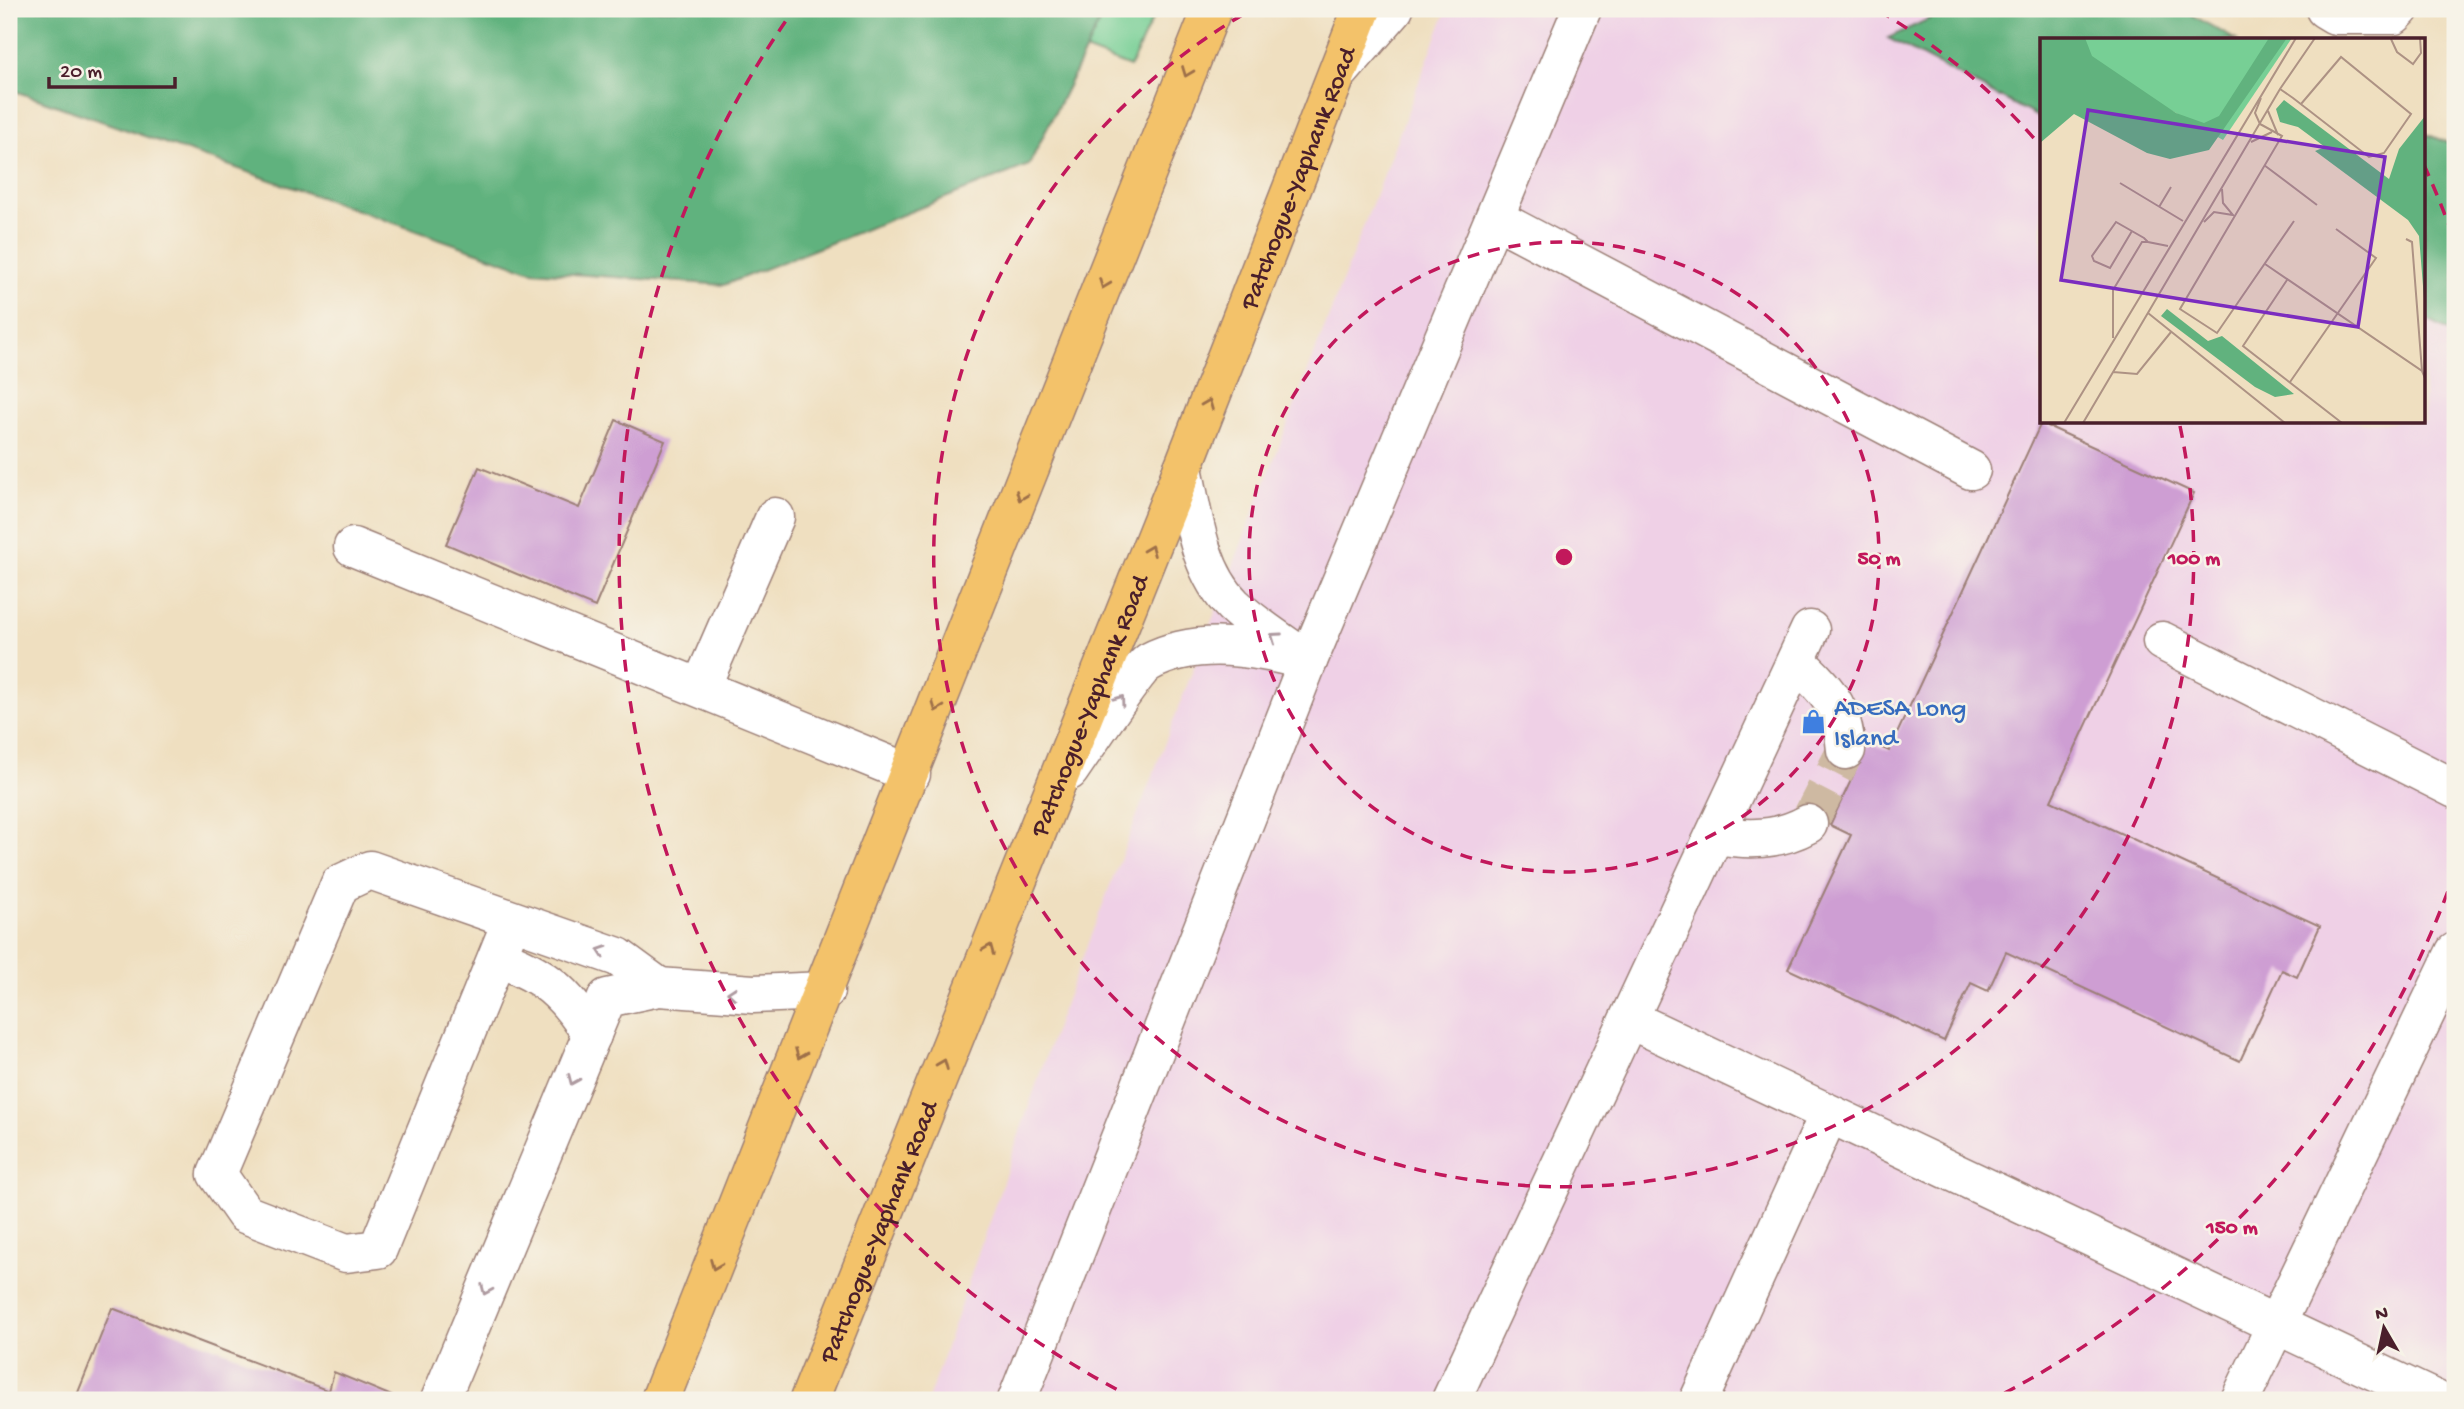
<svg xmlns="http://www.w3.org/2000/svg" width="2464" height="1409" font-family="'Gochi Hand',sans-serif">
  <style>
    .built { fill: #efd0e6 }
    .green { fill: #77cf95; stroke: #607760; stroke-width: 2 }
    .forest { fill: #61b27e; stroke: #566854; stroke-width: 2 }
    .building { fill: #ce9ed3 }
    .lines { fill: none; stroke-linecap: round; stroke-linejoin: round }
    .minor-tunnel { stroke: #ceb9a2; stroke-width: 38; stroke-dasharray: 38 19; stroke-linecap: butt }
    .minor-casing { stroke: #9c7f76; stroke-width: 41 }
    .major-casing { stroke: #9c7f76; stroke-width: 41 }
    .minor { stroke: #fff; stroke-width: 38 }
    .major { stroke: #f3c26a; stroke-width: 38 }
    .oneway { stroke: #9e704a }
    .oneway2 { stroke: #ae9aa0 }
    .ring { fill: none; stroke: #c2185b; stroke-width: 3.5; stroke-dasharray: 12 9 }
    .labels { text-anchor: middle; stroke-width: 5; stroke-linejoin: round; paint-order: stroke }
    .street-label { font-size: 26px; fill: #4a1f2b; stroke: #f7f3e8 }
    .shop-label { font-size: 26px; fill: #366cbe; stroke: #f7f3e8; text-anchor: start }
    .inset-road { fill: none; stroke: #ad9284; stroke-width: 2 }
    .view { fill: #7b2cbf; fill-opacity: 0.15; stroke: #7b2cbf; stroke-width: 3.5 }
    .inset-edge { fill: none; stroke: #4a1f2b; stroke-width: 3.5 }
    .centre { fill: #c2185b; stroke: #f7f3e8; stroke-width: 3.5 }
    .ring-label { font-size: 21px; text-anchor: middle; font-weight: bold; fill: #c2185b; stroke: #f7f3e8; stroke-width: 5; stroke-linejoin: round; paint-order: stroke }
  </style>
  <rect width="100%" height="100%" fill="#f7f3e8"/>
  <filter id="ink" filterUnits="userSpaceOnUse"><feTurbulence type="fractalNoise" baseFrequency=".0143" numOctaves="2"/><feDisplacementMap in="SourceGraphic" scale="14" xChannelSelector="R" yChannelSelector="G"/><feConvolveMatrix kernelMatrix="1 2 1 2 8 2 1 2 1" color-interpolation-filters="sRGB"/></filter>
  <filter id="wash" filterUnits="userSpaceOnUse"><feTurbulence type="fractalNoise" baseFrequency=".00686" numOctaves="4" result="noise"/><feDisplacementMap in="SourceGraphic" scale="28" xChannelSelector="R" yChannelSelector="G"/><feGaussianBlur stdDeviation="1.57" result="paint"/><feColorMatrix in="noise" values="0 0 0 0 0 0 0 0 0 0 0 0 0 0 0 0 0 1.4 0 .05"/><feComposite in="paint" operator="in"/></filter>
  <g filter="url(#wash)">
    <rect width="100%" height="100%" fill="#efdfc0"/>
    <!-- built -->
    <path class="built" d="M 1447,9 L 1950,9 L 1889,38 L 2042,119 L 2042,422 L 2424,422 L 2424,318 L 2455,335 L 2455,1400 L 928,1400 L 1058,1021 Z"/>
    <!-- green -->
    <path class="green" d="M 977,9 L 1157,9 L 1130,67 Z"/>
    <!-- forest -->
    <g class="forest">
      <path d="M 9,9 L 1106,9 L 1029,165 L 724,285 L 532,271 L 9,89 Z"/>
      <path d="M 1950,9 L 2181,9 L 2236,40 L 2042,40 L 2042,119 L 1888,38 Z"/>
      <path d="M 2424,133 L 2455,146 L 2455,335 L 2424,318 Z"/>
    </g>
    <g id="blocks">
      <!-- building -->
      <g class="building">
        <path d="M 616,420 L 665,441 L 595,607 L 446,544 L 479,467 L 579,508 Z"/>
        <path d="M 2041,423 L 2194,493 L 2051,801 L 2320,926 L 2297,977 L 2282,970 L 2240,1061 L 2006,952 L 1988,991 L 1971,983 L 1944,1041 L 1788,969 L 1851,835 L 1830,825 L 1869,742 L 1889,751 Z"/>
        <path d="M 112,1308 L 329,1391 L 334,1372 L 392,1396 L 391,1400 L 75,1400 Z"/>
      </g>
    </g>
  </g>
  <g filter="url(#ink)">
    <use href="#blocks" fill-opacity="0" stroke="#9c7f76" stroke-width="2"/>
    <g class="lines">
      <!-- minor-tunnel -->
      <path class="minor-tunnel" d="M 1808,824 L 1846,750"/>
      <defs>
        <g id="minor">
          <path d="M 2325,9 L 2335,15 L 2394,15 L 2400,9"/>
          <path d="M 1340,71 L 1394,9"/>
          <path d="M 1496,219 L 1971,470"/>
          <path d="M 353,547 L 911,774"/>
          <path d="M 2162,641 L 2455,789"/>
          <path d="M 1796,661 C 1827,690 1843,706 1846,750"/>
          <path d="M 701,687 L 775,517"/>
          <path d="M 1069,771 C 1080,755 1138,668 1149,662 C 1198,636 1257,648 1308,661 C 1283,643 1255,626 1233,605 C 1198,570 1193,513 1183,468"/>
          <path d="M 1715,835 C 1748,840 1777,841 1808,824"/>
          <path d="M 512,920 L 378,1249 L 346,1253 L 245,1214 L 217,1174 L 340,884 L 370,870 L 618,957 L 659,987"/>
          <path d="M 497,958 C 544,973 566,994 592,1035"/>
          <path d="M 1629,1019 L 2436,1400"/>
          <path d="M 440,1400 L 607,998 L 659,987 L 753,994 L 825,991"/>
          <path d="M 1017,1400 L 1308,661 L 1582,9"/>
          <path d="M 1451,1400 L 1810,630"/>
          <path d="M 1699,1400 L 1829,1114"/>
          <path d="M 2240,1400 L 2455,952"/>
        </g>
        <g id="major">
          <path d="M 660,1400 L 1212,9"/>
          <path id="s1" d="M 809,1400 L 1183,468 L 1362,9"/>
        </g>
      </defs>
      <!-- minor casing -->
      <use href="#minor" class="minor-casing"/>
      <!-- major casing -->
      <use href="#major" class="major-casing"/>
      <!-- minor -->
      <use href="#minor" class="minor"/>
      <!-- major -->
      <use href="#major" class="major"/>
    </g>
    <!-- one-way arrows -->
    <defs><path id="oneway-chevron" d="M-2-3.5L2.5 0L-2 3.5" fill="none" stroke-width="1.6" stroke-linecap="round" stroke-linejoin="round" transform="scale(1.75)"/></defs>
    <g class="oneway">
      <use href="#oneway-chevron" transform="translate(1187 72) rotate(111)"/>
      <use href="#oneway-chevron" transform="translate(1104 284) rotate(111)"/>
      <use href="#oneway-chevron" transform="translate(1208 404) rotate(-68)"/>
      <use href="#oneway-chevron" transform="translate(1021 496) rotate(111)"/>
      <use href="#oneway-chevron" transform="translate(1150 550) rotate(-68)"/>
      <use href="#oneway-chevron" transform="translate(937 707) rotate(111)"/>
      <use href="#oneway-chevron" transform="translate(989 949) rotate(-68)"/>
      <use href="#oneway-chevron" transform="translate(800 1054) rotate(112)"/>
      <use href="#oneway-chevron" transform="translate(943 1064) rotate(-68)"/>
      <use href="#oneway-chevron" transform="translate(715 1265) rotate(112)"/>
    </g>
    <g class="oneway2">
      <use href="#oneway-chevron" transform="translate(1275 637) rotate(-145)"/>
      <use href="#oneway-chevron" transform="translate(1120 700) rotate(-54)"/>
      <use href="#oneway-chevron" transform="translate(602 951) rotate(-161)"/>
      <use href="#oneway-chevron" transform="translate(732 993) rotate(-175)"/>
      <use href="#oneway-chevron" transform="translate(573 1080) rotate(113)"/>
      <use href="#oneway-chevron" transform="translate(486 1290) rotate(113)"/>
    </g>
  </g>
  <!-- distance rings -->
  <g class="ring">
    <circle cx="1564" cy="557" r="315"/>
    <path d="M1879 11A630 630 0 0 1 2039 144M2180 426A630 630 0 1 1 1249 11"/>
    <path d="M2455 872A945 945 0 0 1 1993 1399M1135 1399A945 945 0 0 1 790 15M2424 165A945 945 0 0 1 2455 242"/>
  </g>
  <!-- icons -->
  <defs>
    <symbol id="shop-bare" viewBox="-9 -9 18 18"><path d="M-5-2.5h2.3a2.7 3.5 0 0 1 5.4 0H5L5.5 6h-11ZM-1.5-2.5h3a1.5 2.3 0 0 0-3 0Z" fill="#3f7fe0" stroke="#f7f3e8" stroke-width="2.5" paint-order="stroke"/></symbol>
  </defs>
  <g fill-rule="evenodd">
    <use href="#shop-bare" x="1796" y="704" width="35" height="35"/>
  </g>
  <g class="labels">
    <!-- street labels -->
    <g class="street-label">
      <text dy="9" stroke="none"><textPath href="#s1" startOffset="1316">Patchogue-Yaphank Road</textPath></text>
      <text dy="9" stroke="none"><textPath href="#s1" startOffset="749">Patchogue-Yaphank Road</textPath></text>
      <text dy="9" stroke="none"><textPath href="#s1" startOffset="182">Patchogue-Yaphank Road</textPath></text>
    </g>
    <!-- shop labels -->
    <g class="shop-label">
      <text x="1834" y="715">ADESA Long<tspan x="1834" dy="30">Island</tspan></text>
    </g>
  </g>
  <!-- overview -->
  <g transform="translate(2040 38)">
    <rect width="385" height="385" fill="#efdfc0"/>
    <path d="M 5,0 L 252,0 L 183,102 Z" fill="#77cf95"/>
    <path d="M 0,0 L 45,0 L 52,18 L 136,75 L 164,85 L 179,78 L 229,0 L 247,0 L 169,112 L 130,121 L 107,115 L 34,76 L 0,105 ZM 244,62 L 349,141 L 359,111 L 385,78 L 385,273 L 379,198 L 368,182 L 275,113 L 285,109 L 258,89 L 240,84 L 236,71 ZM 127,271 L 168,303 L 182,298 L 254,356 L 235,359 L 215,349 L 121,278 Z" fill="#61b27e"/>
    <path class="inset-road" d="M 351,1 L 357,14 L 373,26 L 381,15 L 380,0M 240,51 L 253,60 L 329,119 L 344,115 L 371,76 L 301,19 L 261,66M 228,73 L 238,97M 220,86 L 242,98 L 140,271 L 177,295 L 254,183M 220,86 L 215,75 L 221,60M 211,104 L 232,94M 224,127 L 277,167M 80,145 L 143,183M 119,169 L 131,149M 164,184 L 174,174 L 193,177 L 183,165 L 182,151M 92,193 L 70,230 L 54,223 L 52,218 L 76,184 L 104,200 L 108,204 L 128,208M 366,201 L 372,204 L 382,333M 225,226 L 382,333 L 385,340M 247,242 L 203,308 L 302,385M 108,275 L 245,385M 73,300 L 73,252 L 102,204 L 108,204M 73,334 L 97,336 L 131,294M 250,344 L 336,220 L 296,191M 24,385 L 256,0M 43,385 L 240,51 L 275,0"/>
    <path class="view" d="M 48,72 L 345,119 L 318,289 L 21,242 Z"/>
    <rect width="385" height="385" class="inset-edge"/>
  </g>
  <circle cx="1564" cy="557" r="10" class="centre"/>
  <g class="ring-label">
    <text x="1879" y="564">50 m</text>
    <text x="2194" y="564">100 m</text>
    <text x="2232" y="1233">150 m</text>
  </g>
  <!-- margin -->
  <rect width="2464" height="1409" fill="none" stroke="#f7f3e8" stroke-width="35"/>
  <!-- north arrow -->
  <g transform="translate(2384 1328) rotate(351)" stroke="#f7f3e8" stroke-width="5" paint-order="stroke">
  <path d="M0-5L12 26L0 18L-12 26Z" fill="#4a1f2b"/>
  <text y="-10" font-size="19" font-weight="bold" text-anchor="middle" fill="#4a1f2b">N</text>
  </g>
  <!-- scale -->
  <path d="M49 77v10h126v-10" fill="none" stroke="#4a1f2b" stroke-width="3.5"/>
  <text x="60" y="77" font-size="21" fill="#4a1f2b" stroke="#f7f3e8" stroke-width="5" paint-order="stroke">20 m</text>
</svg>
